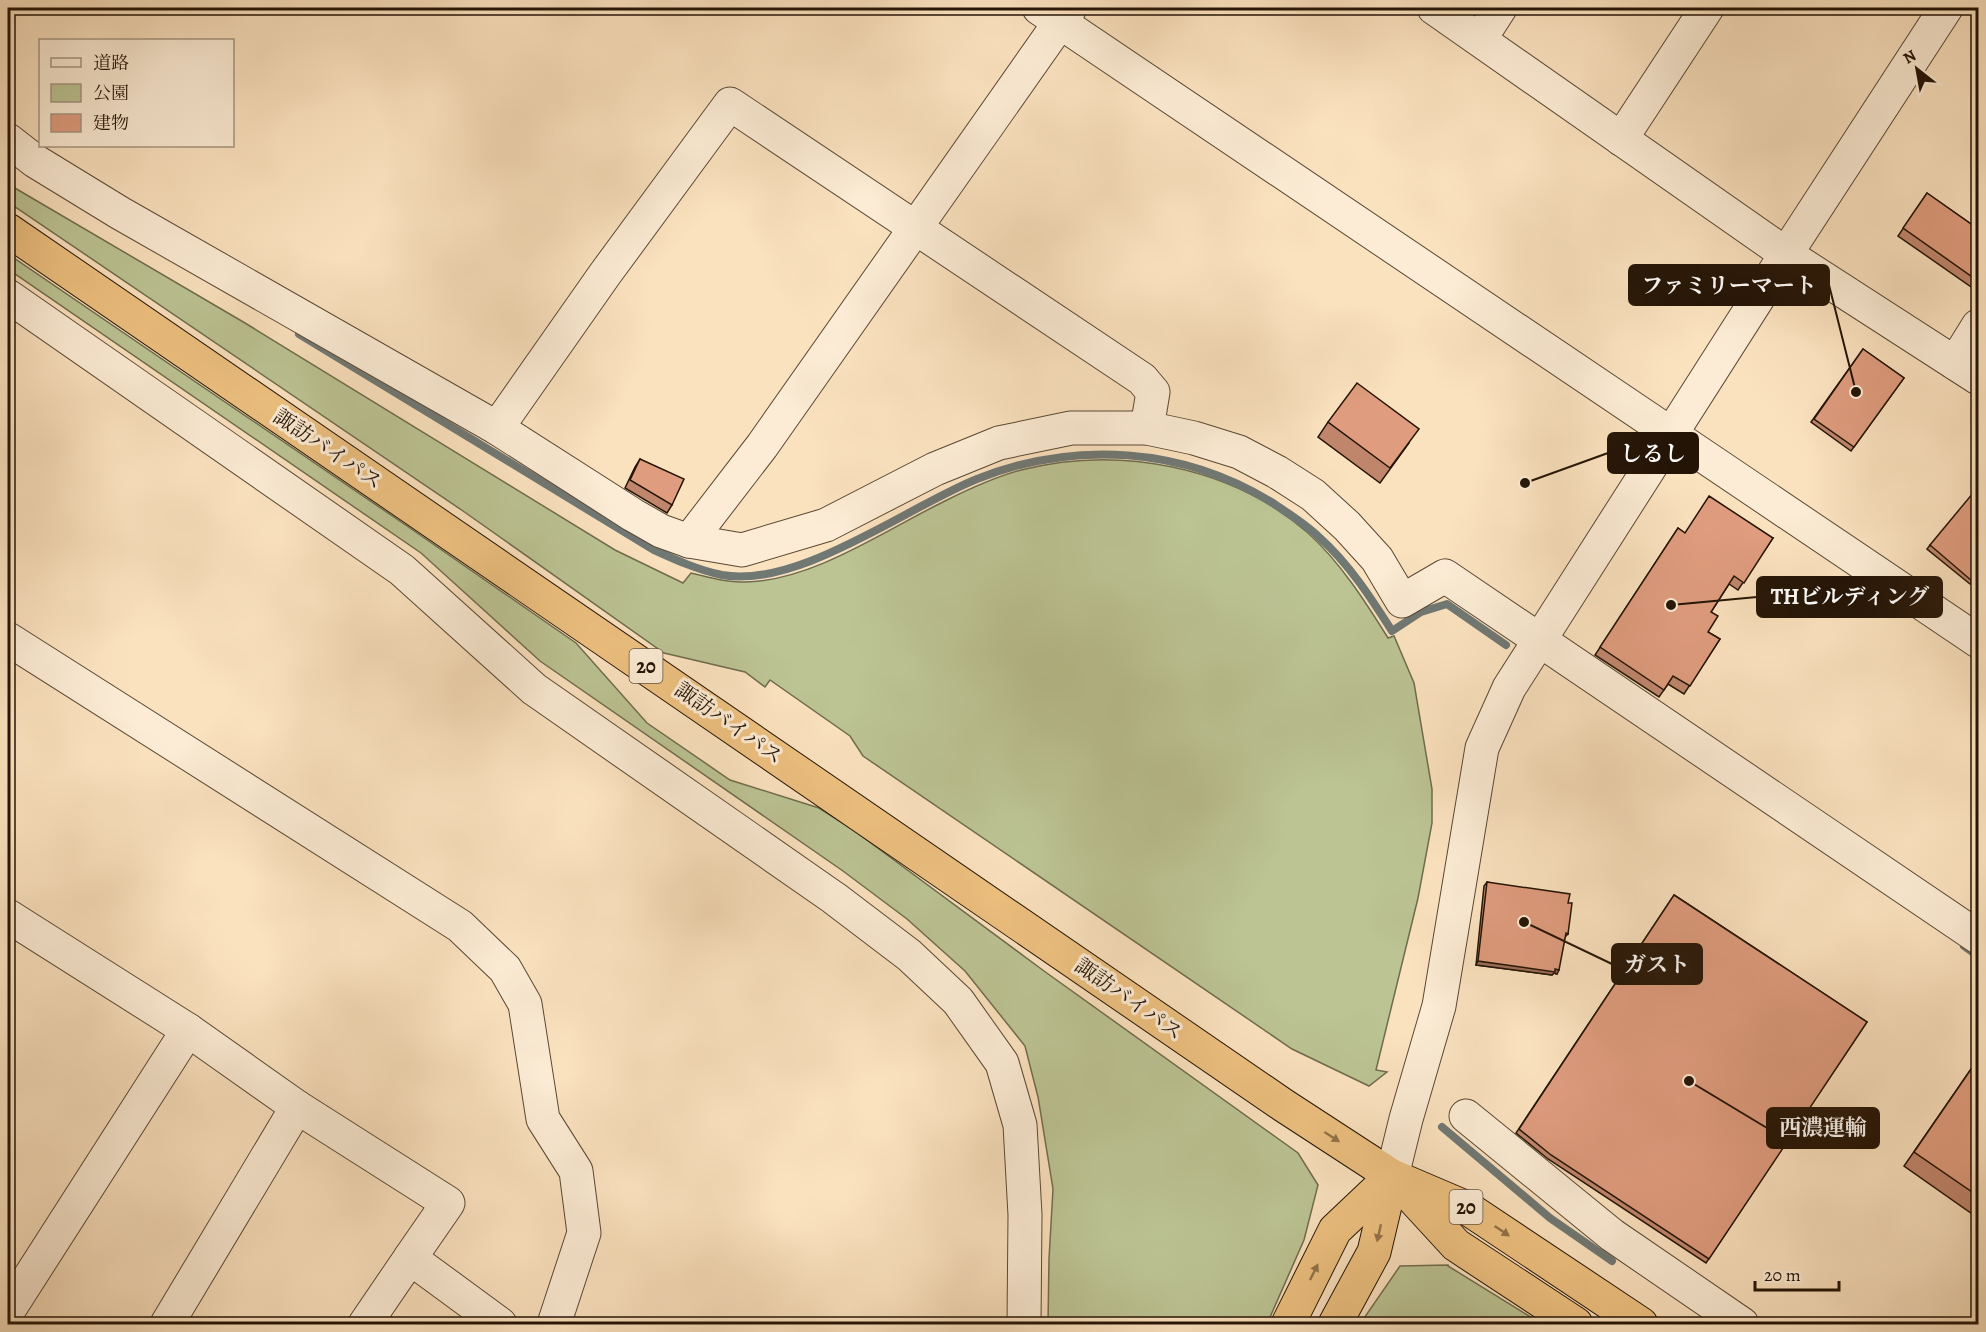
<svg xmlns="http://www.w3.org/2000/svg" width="1986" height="1332" font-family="Alegreya,'Noto Serif JP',serif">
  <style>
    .green { fill: #bcc494; stroke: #706c4d; stroke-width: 1.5 }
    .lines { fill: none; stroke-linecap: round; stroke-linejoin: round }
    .stream { stroke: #707874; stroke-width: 8 }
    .minor-casing { stroke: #5a4834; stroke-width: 35 }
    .highway-casing { stroke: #241406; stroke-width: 35 }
    .minor { stroke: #fcecd5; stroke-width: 33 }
    .highway { stroke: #eec180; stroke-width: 33 }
    .wall { fill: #c0866c; stroke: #241406; stroke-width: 1.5 }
    .shaded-wall { fill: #9c6d58; stroke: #241406; stroke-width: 1.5 }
    .building { fill: #df9c7e; stroke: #241406; stroke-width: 1.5 }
    .oneway { fill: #937349 }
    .labels { text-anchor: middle; stroke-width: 6; stroke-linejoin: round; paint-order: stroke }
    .shield { fill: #fcecd5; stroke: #655544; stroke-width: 1.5 }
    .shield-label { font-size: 20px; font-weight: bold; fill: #241406 }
    .street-label { font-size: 21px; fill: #241406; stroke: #fcecd5 }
    .leader { fill: none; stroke: #241406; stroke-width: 2 }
    .callout-dot { fill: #241406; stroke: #fcecd5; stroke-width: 2 }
    .callout { fill: #241406; stroke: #241406; stroke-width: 2 }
    .callout-label { font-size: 22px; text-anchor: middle; font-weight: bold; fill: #fff }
  </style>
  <rect width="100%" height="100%" fill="#fbe2bf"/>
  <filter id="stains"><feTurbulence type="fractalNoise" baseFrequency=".00333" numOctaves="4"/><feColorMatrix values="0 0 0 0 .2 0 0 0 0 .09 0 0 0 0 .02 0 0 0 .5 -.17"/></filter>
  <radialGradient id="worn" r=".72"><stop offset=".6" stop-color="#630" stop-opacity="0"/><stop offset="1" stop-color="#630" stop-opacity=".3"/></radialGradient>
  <!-- green -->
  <g class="green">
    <path d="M 8,184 L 245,323 L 615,550 L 683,583 L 691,573 C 708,577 727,583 745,582 C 813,581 885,530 945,501 C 969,489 995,477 1021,470 C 1119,445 1231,466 1308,533 C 1340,562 1365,601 1388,638 L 1394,636 L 1414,683 L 1432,789 L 1432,823 L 1418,898 L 1376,1070 L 1387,1072 L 1369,1086 L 1292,1049 L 863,756 L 850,736 L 770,680 L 765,687 L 745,672 L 664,653 L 463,511 L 8,202 Z"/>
    <path d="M 8,254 L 407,526 L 576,643 L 647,723 L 730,780 L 819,808 L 852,829 L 1044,971 L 1298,1153 L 1318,1185 L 1304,1240 L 1267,1324 L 1048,1324 L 1049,1259 L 1053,1189 L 1038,1097 L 1025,1046 L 965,971 L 907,919 L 843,871 L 540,661 L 421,553 L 8,269 Z"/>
    <path d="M 1448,1265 L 1448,1266 L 1542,1324 L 1360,1324 L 1400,1266 Z"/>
  </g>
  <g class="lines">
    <!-- stream -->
    <g class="stream">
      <path d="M 299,334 L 654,550 C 676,560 698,570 722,575 C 798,589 907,507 977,479 C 1075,440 1183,447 1273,503 C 1289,514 1306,524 1320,538 C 1349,564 1371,598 1392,631 L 1421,612 L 1447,604 L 1506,645"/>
      <path d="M 1964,946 L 1978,956"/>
      <path d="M 1442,1127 L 1550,1218 L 1612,1261"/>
    </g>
    <defs>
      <g id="minor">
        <path d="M 1039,8 L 1978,641"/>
        <path d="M 1434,8 L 1786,254 L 1978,378"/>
        <path d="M 1480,39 L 1500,8"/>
        <path d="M 1621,139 L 1707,8"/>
        <path d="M 8,140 L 35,161 L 120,213 L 497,428 L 633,515 L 661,531 L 689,541 L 742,550 L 826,525 L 935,469 L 999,443 L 1071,428 L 1147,428 L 1194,438 L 1239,452 L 1277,472 L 1313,495 L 1347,526 L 1377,559 L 1402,601 L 1445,576 L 1978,937"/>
        <path d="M 8,296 L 402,570 L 534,689 L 834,898 L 909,955 L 958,1001 L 1002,1063 L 1020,1125 L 1025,1215 L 1024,1324"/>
        <path d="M 1955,363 L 1978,326"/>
        <path d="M 497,428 L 605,274 L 730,104 L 1142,379 L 1153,392 L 1147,428"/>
        <path d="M 689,541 L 762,446 L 1070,8"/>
        <path d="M 8,639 L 460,926 L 505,969 L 525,1004 L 543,1119 L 576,1171 L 584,1233 L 554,1324"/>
        <path d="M 8,916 L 188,1030 L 297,1107 L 167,1324"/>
        <path d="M 297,1107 L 448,1203 L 410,1258"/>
        <path d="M 1466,1116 L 1612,1235 L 1742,1324"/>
        <path d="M 1392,1176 L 1406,1119 L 1439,1006 L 1482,748 L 1509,688 L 1786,254 L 1946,8"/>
        <path d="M 8,1311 L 188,1030"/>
        <path d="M 365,1324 L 410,1258 L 500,1324"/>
      </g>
      <g id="highway">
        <path d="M 8,230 L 1283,1105 L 1392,1176 L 1467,1208 L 1641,1324"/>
        <path d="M 1399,1183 L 1456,1245 L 1576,1324"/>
        <path d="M 1288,1324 L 1335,1230 L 1392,1176"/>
        <path d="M 1335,1324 L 1374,1252 L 1392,1176"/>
      </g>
    </defs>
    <!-- minor casing -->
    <use href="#minor" class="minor-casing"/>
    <!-- highway casing -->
    <use href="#highway" class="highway-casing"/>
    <!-- minor -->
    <use href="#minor" class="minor"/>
    <!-- highway -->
    <use href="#highway" class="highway"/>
  </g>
  <!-- wall -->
  <g class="wall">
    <path d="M 1927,193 L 1978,229 L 1978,288 L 1977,291 L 1898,236 Z"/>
    <path d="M 1863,349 L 1904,378 L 1851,451 L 1811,422 Z"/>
    <path d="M 1328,422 L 1409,443 L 1380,483 L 1318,437 Z"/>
    <path d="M 640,459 L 672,505 L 667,513 L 625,488 L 635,467 Z"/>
    <path d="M 1678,528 L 1685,533 L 1773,538 L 1738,590 L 1729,584 L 1711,612 L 1708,632 L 1720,639 L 1684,694 L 1668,684 L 1659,697 L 1595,655 Z"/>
    <path d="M 1930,545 L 1978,574 L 1970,584 L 1927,549 Z"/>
    <path d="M 1487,882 L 1568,903 L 1568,934 L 1565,937 L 1557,974 L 1554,973 L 1552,975 L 1476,965 L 1484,886 Z"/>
    <path d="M 1674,895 L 1867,1022 L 1706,1263 L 1548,1159 L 1516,1133 Z"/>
    <path d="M 1978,1059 L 1978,1218 L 1904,1166 Z"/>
  </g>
  <!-- shaded-wall -->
  <path class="shaded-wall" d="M 1478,961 L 1555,969 L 1559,970 L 1557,974 L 1554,973 L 1552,975 L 1476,965 Z"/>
  <!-- building -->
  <g class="building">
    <path d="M 1927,193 L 1978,229 L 1978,281 L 1903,228 Z"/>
    <path d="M 1863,349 L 1904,378 L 1854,447 L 1814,419 Z"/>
    <path d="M 1357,383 L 1419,429 L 1390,468 L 1328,422 Z"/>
    <path d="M 640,459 L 684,479 L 672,505 L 630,480 Z"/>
    <path d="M 1978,487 L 1978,573 L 1972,581 L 1930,545 Z"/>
    <path d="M 1709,496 L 1773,538 L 1744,583 L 1734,576 L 1711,612 L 1718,616 L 1708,632 L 1720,639 L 1690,686 L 1673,676 L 1664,690 L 1600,647 L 1678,528 L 1685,533 Z"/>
    <path d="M 1487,882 L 1570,894 L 1568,903 L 1572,903 L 1568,934 L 1566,933 L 1559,970 L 1555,969 L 1555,972 L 1478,961 Z"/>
    <path d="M 1674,895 L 1867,1022 L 1709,1259 L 1551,1155 L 1519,1129 Z"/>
    <path d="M 1978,1059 L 1978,1196 L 1914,1152 Z"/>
  </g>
  <!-- one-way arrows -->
  <defs><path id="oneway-solid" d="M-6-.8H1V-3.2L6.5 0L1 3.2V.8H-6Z" transform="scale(1.5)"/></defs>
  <g class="oneway">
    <use href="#oneway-solid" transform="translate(1332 1137) rotate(33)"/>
    <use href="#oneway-solid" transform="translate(1502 1231) rotate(34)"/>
    <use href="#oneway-solid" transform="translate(1379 1233) rotate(103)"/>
    <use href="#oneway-solid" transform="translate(1314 1272) rotate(-64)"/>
  </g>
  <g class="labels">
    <!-- shield labels -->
    <g class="shield">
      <rect x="629.5" y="649" width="33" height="34" rx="4.5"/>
      <rect x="1449.5" y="1190" width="33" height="34" rx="4.5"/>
    </g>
    <g class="shield-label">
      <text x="646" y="673">20</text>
      <text x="1466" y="1214">20</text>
    </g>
    <!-- street labels -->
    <g class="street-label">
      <text transform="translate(328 449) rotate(34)" y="7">諏訪バイパス</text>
      <text transform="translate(729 723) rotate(35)" y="7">諏訪バイパス</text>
      <text transform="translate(1129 999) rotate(35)" y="7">諏訪バイパス</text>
    </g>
  </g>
  <!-- callouts -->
  <path class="leader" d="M1856 392L1829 285M1525 483L1608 453M1671 605L1757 597M1524 922L1612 964M1689 1081L1767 1128"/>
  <g class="callout-dot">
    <circle cx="1856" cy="392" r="6"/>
    <circle cx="1525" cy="483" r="6"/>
    <circle cx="1671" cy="605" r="6"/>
    <circle cx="1524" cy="922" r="6"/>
    <circle cx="1689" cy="1081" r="6"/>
  </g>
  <g class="callout">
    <rect x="1629" y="265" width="200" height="40" rx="6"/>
    <rect x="1608" y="433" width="90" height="40" rx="6"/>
    <rect x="1757" y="577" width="185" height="40" rx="6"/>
    <rect x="1612" y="944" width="90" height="40" rx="6"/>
    <rect x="1767" y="1108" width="112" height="40" rx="6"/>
  </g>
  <g class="callout-label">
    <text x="1729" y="293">ファミリーマート</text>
    <text x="1653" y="461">しるし</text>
    <text x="1850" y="604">THビルディング</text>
    <text x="1657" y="972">ガスト</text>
    <text x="1823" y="1135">西濃運輸</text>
  </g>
  <!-- margin -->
  <rect width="1986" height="1332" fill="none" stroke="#fbe2bf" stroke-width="30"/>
  <rect x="9" y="9" width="1968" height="1314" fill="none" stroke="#241406" stroke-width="3"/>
  <rect x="15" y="15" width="1956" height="1302" fill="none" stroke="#241406" stroke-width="1.5"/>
  <!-- legend -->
  <rect x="39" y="39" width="195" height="108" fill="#fcecd5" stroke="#a69682" stroke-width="1.5"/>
  <rect x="51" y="58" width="30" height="9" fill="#fcecd5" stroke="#a69682" stroke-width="1.5"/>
  <text x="93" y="69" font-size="18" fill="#241406">道路</text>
  <rect x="51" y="84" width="30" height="18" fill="#bcc494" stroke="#a69682" stroke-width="1.5"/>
  <text x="93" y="99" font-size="18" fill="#241406">公園</text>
  <rect x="51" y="114" width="30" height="18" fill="#df9c7e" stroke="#a69682" stroke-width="1.5"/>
  <text x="93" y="129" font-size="18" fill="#241406">建物</text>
  <!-- north arrow -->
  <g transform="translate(1917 69) rotate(329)" stroke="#fcecd5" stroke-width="4.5" paint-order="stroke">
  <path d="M0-4.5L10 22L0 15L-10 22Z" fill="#241406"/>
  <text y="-9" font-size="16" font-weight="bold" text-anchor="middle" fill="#241406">N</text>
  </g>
  <!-- scale -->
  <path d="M1755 1281v9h84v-9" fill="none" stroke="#241406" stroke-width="3"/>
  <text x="1764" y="1281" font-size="18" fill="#241406" stroke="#fcecd5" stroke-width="4.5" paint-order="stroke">20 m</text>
  <rect width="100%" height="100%" filter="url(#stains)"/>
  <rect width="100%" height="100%" fill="url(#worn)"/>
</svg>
